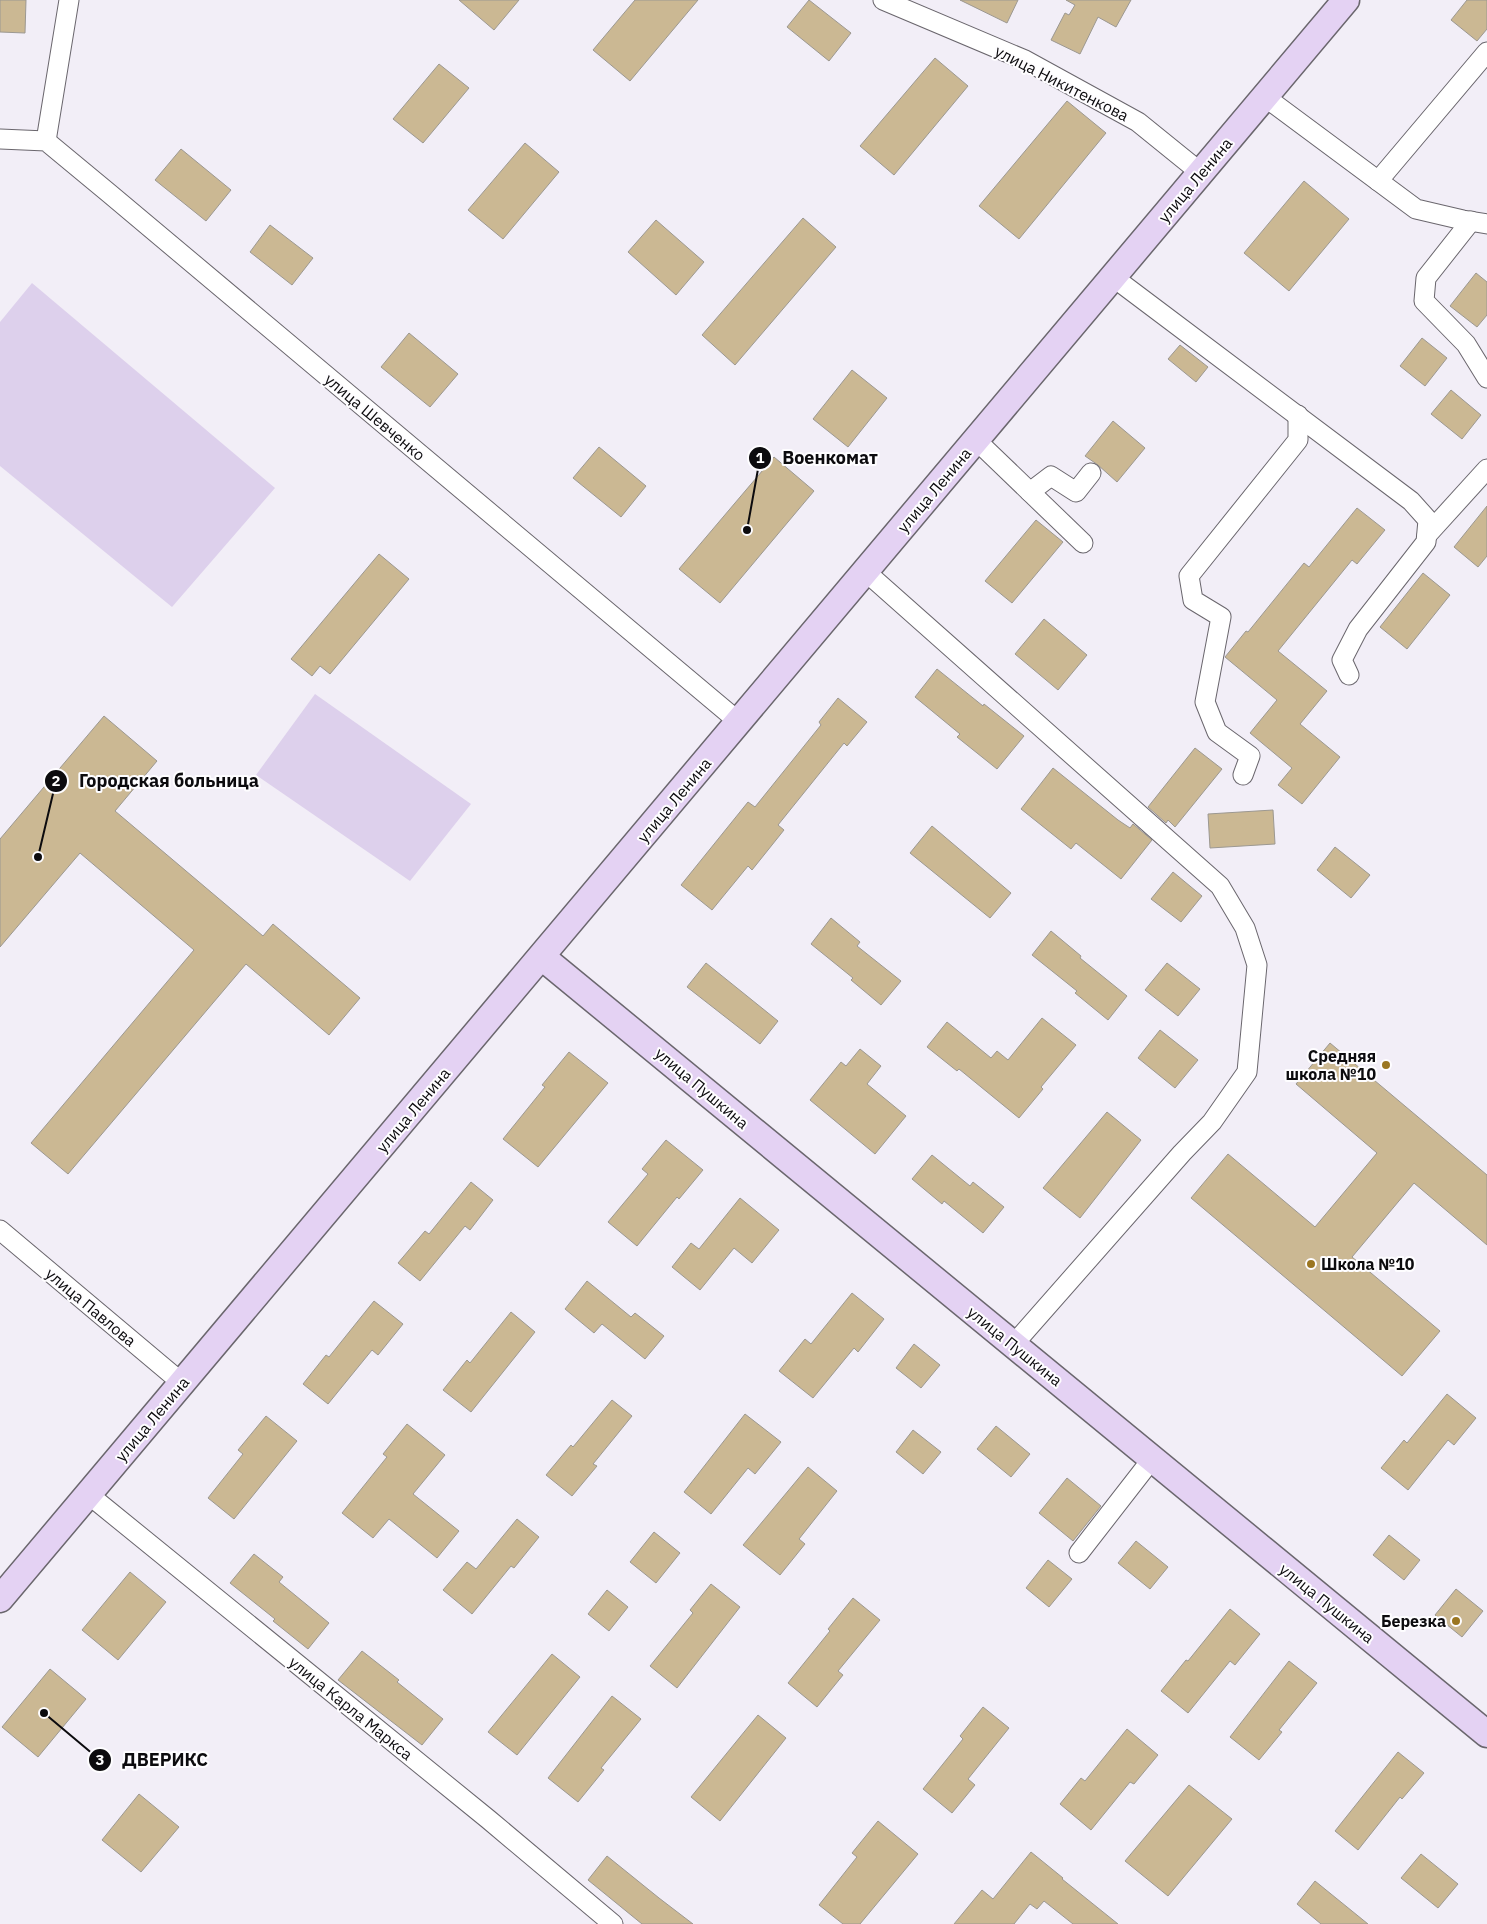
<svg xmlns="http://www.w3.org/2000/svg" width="1487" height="1924" font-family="'IBM Plex Sans',sans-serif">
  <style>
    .green { fill: #ddd0ec }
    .building { fill: #cbb893; stroke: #9c9891 }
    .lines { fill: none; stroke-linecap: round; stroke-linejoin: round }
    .street-casing { stroke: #6a666d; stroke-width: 21 }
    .secondary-casing { stroke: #6a666d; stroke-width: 29 }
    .street { stroke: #fff; stroke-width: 19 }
    .secondary { stroke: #e4d2f3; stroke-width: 26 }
    .poi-dot { fill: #9b7621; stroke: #fefdff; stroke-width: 2 }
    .labels { text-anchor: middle; stroke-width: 4; stroke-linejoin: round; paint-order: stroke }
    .street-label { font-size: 16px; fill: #0c0b0e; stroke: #fefdff }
    .poi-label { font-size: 16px; font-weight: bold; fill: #0c0b0e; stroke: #fefdff; text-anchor: end }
    .leader { fill: none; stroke: #0c0b0e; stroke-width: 2 }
    .callout-dot { fill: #0c0b0e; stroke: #fefdff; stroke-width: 2 }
    .mark-label { font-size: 15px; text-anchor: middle; font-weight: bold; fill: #fff }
    .callout-label { font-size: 18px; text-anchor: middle; font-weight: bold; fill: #0c0b0e; stroke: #fefdff; stroke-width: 4; stroke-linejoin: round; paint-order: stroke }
  </style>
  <rect width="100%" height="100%" fill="#f2eef7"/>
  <!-- green -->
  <g class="green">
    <path d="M 32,283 L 275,488 L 172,607 L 0,466 L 0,322 Z"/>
    <path d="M 315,694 L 471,804 L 410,881 L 256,775 Z"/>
  </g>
  <!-- building -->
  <g class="building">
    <path d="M 0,0 L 26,0 L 25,33 L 0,32 Z"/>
    <path d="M 459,0 L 519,0 L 494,30 Z"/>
    <path d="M 635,0 L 698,0 L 630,81 L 593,50 Z"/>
    <path d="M 809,0 L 851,33 L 829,61 L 787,27 Z"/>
    <path d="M 960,0 L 1018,0 L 1007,23 Z"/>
    <path d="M 1066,0 L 1131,0 L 1116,27 L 1098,17 L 1080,54 L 1051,40 L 1065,13 L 1069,15 L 1075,5 Z"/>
    <path d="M 1467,0 L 1487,0 L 1487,29 L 1477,41 L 1451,20 Z"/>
    <path d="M 935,58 L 968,86 L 894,175 L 860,146 Z"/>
    <path d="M 439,64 L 469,88 L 423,143 L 393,119 Z"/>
    <path d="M 1067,101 L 1106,133 L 1019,239 L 979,206 Z"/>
    <path d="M 525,143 L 559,172 L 503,239 L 468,210 Z"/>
    <path d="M 181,149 L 231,190 L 206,221 L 155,180 Z"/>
    <path d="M 1304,181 L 1349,219 L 1289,291 L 1244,253 Z"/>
    <path d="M 803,218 L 836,247 L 735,365 L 702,335 Z"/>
    <path d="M 656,220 L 704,262 L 676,295 L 628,252 Z"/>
    <path d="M 270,225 L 313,258 L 292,285 L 250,252 Z"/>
    <path d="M 1476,273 L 1487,282 L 1487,315 L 1477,327 L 1450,306 Z"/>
    <path d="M 409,333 L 458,374 L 430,407 L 381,367 Z"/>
    <path d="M 1422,338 L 1447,358 L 1425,386 L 1400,366 Z"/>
    <path d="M 1180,345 L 1208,367 L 1196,382 L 1168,359 Z"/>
    <path d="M 852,370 L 887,398 L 848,447 L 813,419 Z"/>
    <path d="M 1451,390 L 1481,415 L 1462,439 L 1431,414 Z"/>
    <path d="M 1113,421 L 1145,448 L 1117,482 L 1098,465 L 1085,456 Z"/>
    <path d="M 599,447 L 646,486 L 621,517 L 573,478 Z"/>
    <path d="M 774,457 L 814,491 L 720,603 L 679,569 Z"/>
    <path d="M 1487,506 L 1487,556 L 1478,567 L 1454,547 Z"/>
    <path d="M 1357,508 L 1385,530 L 1357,564 L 1352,560 L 1278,651 L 1327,691 L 1300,724 L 1340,757 L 1302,804 L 1278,785 L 1292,768 L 1250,733 L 1277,700 L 1225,657 L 1246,631 L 1248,632 L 1304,563 L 1309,567 Z"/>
    <path d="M 1036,520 L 1063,542 L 1012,603 L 985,581 Z"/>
    <path d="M 379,554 L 409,579 L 330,674 L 320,666 L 312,676 L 291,659 Z"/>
    <path d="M 1423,573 L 1450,595 L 1407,649 L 1380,627 Z"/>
    <path d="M 1044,619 L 1087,655 L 1058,690 L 1015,654 Z"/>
    <path d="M 937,669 L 983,706 L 984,704 L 1024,736 L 997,769 L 957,737 L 960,734 L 915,697 Z"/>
    <path d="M 838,698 L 867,722 L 847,746 L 844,743 L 778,825 L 784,830 L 752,870 L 748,866 L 712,910 L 681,885 L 748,802 L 755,807 L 821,725 L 819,722 Z"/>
    <path d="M 104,716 L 157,761 L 115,811 L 263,936 L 273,924 L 360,998 L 329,1035 L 246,964 L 68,1174 L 31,1143 L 194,950 L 80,853 L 0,947 L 0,839 Z"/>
    <path d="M 1195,748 L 1222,769 L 1175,827 L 1168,820 L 1166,823 L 1148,807 Z"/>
    <path d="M 1053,768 L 1118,820 L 1130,828 L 1133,824 L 1152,840 L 1121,879 L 1076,843 L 1071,849 L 1021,809 Z"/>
    <path d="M 1273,810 L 1275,844 L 1210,848 L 1208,814 Z"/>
    <path d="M 932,826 L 1011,893 L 990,918 L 910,853 Z"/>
    <path d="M 1335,847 L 1370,875 L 1351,898 L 1317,870 Z"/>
    <path d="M 1173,872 L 1202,896 L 1181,922 L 1151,899 Z"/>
    <path d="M 831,918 L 860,942 L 857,946 L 901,981 L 881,1005 L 851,980 L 853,978 L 811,944 Z"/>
    <path d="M 1051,931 L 1081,956 L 1080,958 L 1127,996 L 1108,1020 L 1075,993 L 1077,991 L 1032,955 Z"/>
    <path d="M 706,963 L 778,1021 L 760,1044 L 687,987 Z"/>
    <path d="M 1167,963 L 1200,989 L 1178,1016 L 1145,990 Z"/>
    <path d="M 1042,1018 L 1076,1045 L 1041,1087 L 1043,1089 L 1019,1118 L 959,1069 L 957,1071 L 927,1047 L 947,1022 L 991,1058 L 997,1051 L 1008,1060 Z"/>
    <path d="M 1160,1030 L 1198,1060 L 1175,1088 L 1138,1058 Z"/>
    <path d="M 1330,1043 L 1487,1175 L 1487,1245 L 1414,1183 L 1352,1257 L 1440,1331 L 1402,1376 L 1191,1198 L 1228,1154 L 1315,1227 L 1377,1153 L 1296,1084 Z"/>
    <path d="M 860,1049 L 881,1066 L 867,1084 L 906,1116 L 875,1154 L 810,1100 L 841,1062 L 846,1066 Z"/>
    <path d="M 569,1052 L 608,1083 L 538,1167 L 503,1139 L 545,1087 L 542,1085 Z"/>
    <path d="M 1107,1112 L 1141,1140 L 1080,1218 L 1043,1188 Z"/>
    <path d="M 666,1140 L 703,1170 L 679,1199 L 677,1197 L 637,1246 L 608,1222 L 648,1174 L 642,1169 Z"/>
    <path d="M 932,1155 L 970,1186 L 973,1182 L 1004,1207 L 983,1233 L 944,1201 L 942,1204 L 912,1179 Z"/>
    <path d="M 471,1182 L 493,1200 L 470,1230 L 465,1226 L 420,1281 L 398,1263 L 425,1231 L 429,1234 Z"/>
    <path d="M 740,1198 L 779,1230 L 752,1263 L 734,1248 L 700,1290 L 672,1267 L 691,1243 L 699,1249 Z"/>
    <path d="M 587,1281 L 631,1317 L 635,1313 L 664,1336 L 645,1359 L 602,1324 L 594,1333 L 565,1309 Z"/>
    <path d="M 852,1293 L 884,1319 L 858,1352 L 854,1348 L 813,1398 L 779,1371 L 805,1339 L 811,1344 Z"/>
    <path d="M 374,1301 L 403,1324 L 378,1355 L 372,1350 L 328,1404 L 303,1384 L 326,1355 L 329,1357 Z"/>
    <path d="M 511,1312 L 535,1332 L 471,1412 L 443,1390 L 467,1360 L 470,1363 Z"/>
    <path d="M 914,1344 L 940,1365 L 921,1388 L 896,1368 Z"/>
    <path d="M 1447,1394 L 1476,1418 L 1454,1445 L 1448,1440 L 1408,1490 L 1381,1468 L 1404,1440 L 1407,1443 Z"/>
    <path d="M 612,1400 L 632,1416 L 593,1464 L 597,1466 L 572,1496 L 546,1475 L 571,1445 L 573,1447 Z"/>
    <path d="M 745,1414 L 781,1442 L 755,1474 L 748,1468 L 711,1514 L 684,1492 Z"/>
    <path d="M 266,1416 L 297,1441 L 234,1519 L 208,1498 L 243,1454 L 238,1450 Z"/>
    <path d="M 407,1424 L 445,1455 L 413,1494 L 459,1531 L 437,1558 L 389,1519 L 373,1538 L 342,1513 L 387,1457 L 383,1454 Z"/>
    <path d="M 996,1426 L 1030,1454 L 1011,1477 L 977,1449 Z"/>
    <path d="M 913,1430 L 941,1452 L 923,1474 L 896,1452 Z"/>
    <path d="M 808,1467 L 837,1491 L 799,1539 L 805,1544 L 780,1575 L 743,1545 Z"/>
    <path d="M 1067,1478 L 1101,1506 L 1073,1541 L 1039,1513 Z"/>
    <path d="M 517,1519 L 539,1537 L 514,1568 L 511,1566 L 472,1614 L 443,1590 L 467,1562 L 476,1569 Z"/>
    <path d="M 654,1532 L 680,1553 L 656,1583 L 630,1562 Z"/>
    <path d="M 1389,1535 L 1420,1560 L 1404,1580 L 1373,1555 Z"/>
    <path d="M 1136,1541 L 1168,1567 L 1150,1589 L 1118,1563 Z"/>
    <path d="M 254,1554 L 283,1577 L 279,1582 L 329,1623 L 308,1649 L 273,1621 L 275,1619 L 230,1583 Z"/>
    <path d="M 1048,1560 L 1072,1579 L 1049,1607 L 1026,1588 Z"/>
    <path d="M 130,1572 L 166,1602 L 118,1660 L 82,1630 Z"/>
    <path d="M 711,1584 L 740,1607 L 677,1688 L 650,1666 L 693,1613 L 690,1610 Z"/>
    <path d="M 1456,1589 L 1483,1611 L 1462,1637 L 1435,1615 Z"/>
    <path d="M 607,1590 L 628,1607 L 609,1631 L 588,1614 Z"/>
    <path d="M 853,1598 L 880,1620 L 838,1671 L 843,1675 L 817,1707 L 788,1683 L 830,1631 L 828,1629 Z"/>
    <path d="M 1230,1609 L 1260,1634 L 1235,1665 L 1230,1661 L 1188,1713 L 1161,1691 L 1186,1660 L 1188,1661 Z"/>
    <path d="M 362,1651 L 399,1680 L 397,1682 L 443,1719 L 422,1745 L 338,1680 Z"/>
    <path d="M 552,1654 L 580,1677 L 517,1755 L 488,1732 Z"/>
    <path d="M 1289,1661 L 1317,1683 L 1279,1730 L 1282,1732 L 1259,1760 L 1230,1737 Z"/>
    <path d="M 50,1669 L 86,1699 L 38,1757 L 2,1727 Z"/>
    <path d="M 612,1696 L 641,1719 L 601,1768 L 604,1770 L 578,1802 L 548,1778 Z"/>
    <path d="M 983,1707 L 1009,1728 L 968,1779 L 975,1785 L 952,1813 L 923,1789 L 963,1739 L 960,1736 Z"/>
    <path d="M 758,1715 L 786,1738 L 720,1821 L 691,1797 Z"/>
    <path d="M 1127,1729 L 1158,1755 L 1134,1784 L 1130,1782 L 1091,1830 L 1060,1804 L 1081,1778 L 1085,1781 Z"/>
    <path d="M 1398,1752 L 1424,1773 L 1402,1799 L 1400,1797 L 1358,1850 L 1335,1831 Z"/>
    <path d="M 1189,1785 L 1232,1819 L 1168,1896 L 1125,1861 Z"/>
    <path d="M 139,1794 L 179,1827 L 141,1872 L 102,1840 Z"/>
    <path d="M 878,1821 L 918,1854 L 860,1924 L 843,1924 L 819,1905 L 857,1857 L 852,1853 Z"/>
    <path d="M 1031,1852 L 1063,1878 L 1062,1879 L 1118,1924 L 1073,1924 L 1044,1901 L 1037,1909 L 1030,1904 L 1014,1924 L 954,1924 L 982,1890 L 993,1899 Z"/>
    <path d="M 1421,1854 L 1458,1884 L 1438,1908 L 1401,1878 Z"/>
    <path d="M 607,1856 L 659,1898 L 693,1924 L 642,1924 L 588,1880 Z"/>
    <path d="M 1315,1881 L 1368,1924 L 1321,1924 L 1297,1904 Z"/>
  </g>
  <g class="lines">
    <defs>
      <g id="street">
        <path d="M 883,0 L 1025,60 L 1138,122 L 1201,173"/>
        <path d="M 1265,97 L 1416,209 L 1463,220 L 1487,224"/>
        <path d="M 0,139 L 46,141 L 110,194 L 739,722"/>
        <path d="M 46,141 L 69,0"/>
        <path d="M 1378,181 L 1487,52"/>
        <path d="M 1471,221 L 1426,278 L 1424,301 L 1466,344 L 1487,378"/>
        <path d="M 1113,277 L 1411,501 L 1428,520 L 1426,542 L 1358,629 L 1342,660 L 1349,675"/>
        <path d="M 976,440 L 1083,543"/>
        <path d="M 1030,492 L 1051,476 L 1076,492 L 1091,473"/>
        <path d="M 1427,535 L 1487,469"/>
        <path d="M 866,572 L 1220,886 L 1245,928 L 1257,965 L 1247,1072 L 1212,1122 L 1182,1153 L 1013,1345"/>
        <path d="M 1243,775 L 1250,756 L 1217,732 L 1205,702 L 1221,617 L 1193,600 L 1189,576 L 1298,440 L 1298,415"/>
        <path d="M 0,1230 L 182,1383"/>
        <path d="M 88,1494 L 488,1819 L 613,1924"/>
        <path d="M 1079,1553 L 1152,1459"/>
      </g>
      <g id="secondary">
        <path d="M 542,957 L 1487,1734"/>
        <path d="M 0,1599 L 1346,0"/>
      </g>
    </defs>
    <!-- street casing -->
    <use href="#street" class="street-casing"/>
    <!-- secondary casing -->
    <use href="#secondary" class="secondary-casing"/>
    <!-- street -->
    <use href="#street" class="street"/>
    <!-- secondary -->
    <use href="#secondary" class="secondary"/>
  </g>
  <!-- markers -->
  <g class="poi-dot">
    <circle cx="1386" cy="1065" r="5"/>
    <circle cx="1311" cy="1264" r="5"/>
    <circle cx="1456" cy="1621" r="5"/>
  </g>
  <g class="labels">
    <!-- street labels -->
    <g class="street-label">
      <text transform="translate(1062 83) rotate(27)" y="6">улица Никитенкова</text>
      <text transform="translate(1195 180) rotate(-50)" y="6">улица Ленина</text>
      <text transform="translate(375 417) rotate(40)" y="6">улица Шевченко</text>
      <text transform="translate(934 490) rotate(-50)" y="6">улица Ленина</text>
      <text transform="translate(674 800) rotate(-50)" y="6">улица Ленина</text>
      <text transform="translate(702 1088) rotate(40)" y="6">улица Пушкина</text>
      <text transform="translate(413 1110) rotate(-50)" y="6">улица Ленина</text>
      <text transform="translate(91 1307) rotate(40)" y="6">улица Павлова</text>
      <text transform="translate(1015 1346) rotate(39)" y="6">улица Пушкина</text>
      <text transform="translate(152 1419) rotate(-50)" y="6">улица Ленина</text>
      <text transform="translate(1327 1603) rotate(39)" y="6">улица Пушкина</text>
      <text transform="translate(351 1708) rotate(39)" y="6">улица Карла Маркса</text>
    </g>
    <!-- poi labels -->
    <g class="poi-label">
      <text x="1376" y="1062">Средняя<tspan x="1376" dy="18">школа №10</tspan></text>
      <text x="1321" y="1270" text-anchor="start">Школа №10</text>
      <text x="1446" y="1627">Березка</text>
    </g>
  </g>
  <!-- callouts -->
  <path class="leader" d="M747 530L760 458M38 857L56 781M44 1713L100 1760"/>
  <g class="callout-dot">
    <circle cx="747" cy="530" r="5"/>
    <circle cx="38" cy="857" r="5"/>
    <circle cx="44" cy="1713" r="5"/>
    <circle cx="760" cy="458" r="12"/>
    <circle cx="56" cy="781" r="12"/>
    <circle cx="100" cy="1760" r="12"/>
  </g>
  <g class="mark-label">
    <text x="760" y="463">1</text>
    <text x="56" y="786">2</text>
    <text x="100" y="1765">3</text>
  </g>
  <g class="callout-label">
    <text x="830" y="464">Военкомат</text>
    <text x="169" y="787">Городская больница</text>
    <text x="165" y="1766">ДВЕРИКС</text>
  </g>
</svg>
